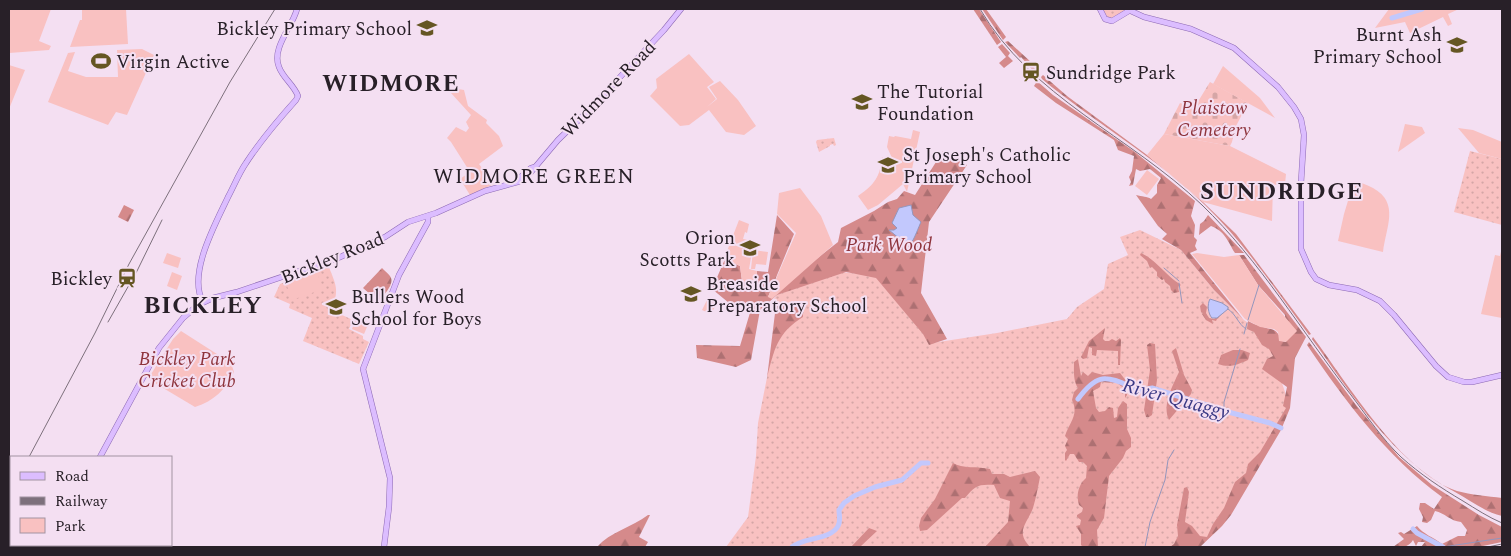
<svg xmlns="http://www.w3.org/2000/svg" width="1511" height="556" font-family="Spectral,serif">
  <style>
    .grass { fill: url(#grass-dots) }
    .forest { fill: url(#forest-firs) }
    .cemetery { fill: url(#cemetery-stones) }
    .green { fill: #f9c1c1 }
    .water { fill: #c2c8fd; stroke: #9496bd }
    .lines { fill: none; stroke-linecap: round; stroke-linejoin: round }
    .stream { stroke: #9496bd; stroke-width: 1 }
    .river { stroke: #c2c8fd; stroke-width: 5 }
    .major-casing { stroke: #8d69b4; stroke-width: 6 }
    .major { stroke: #dcbdff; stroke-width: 5 }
    .rail { stroke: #7d707c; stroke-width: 1 }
    .labels { text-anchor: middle; stroke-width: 4; stroke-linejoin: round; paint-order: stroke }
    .poi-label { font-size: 19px; fill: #282028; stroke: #f4dff2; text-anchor: start }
    .street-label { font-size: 19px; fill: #282028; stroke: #f4dff2 }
    .park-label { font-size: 19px; font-style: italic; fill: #8e343c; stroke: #f4dff2 }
    .water-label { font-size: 20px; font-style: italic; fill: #3a3984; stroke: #f4dff2 }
    .quarter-label { font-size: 21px; letter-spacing: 1px; fill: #282028; stroke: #f4dff2 }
    .district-label { font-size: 24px; font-weight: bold; letter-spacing: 1px; fill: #282028; stroke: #f4dff2 }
  </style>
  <defs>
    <pattern id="grass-dots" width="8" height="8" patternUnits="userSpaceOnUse" patternTransform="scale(1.25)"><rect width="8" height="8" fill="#f9c1c1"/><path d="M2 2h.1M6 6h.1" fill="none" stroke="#d5a6a6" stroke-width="1.8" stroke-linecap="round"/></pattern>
    <pattern id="forest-firs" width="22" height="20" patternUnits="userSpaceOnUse" patternTransform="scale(1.25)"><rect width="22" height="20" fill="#d58a8b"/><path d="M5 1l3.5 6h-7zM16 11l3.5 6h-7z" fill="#ad7072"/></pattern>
    <pattern id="cemetery-stones" width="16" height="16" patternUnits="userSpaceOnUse" patternTransform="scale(1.25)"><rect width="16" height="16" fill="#f9c1c1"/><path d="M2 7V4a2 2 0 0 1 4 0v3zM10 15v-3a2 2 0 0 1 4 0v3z" fill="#d5a6a6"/></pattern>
  </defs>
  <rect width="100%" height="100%" fill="#f4dff2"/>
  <!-- grass -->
  <g class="grass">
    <path d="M 1102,9 L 1129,9 L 1109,19 Z"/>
    <path d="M 834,138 L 836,145 L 834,146 L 833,144 L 830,145 L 830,146 L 819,152 L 816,142 L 817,140 Z"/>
    <path d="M 1470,151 L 1502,159 L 1502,225 L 1454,212 Z"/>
    <path d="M 1140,230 L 1181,250 L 1214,290 L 1244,320 L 1266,335 L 1285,392 L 1287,408 L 1266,454 L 1229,517 L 1220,528 L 1199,547 L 726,547 L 748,517 L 756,456 L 758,423 L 779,317 L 774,299 L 777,295 L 839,272 L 874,275 L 932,343 L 997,333 L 1067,319 L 1077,307 L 1104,289 L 1108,264 L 1128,255 L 1120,237 Z"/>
    <path d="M 328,265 C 336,285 340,290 331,310 L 353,320 L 349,329 L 363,336 L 363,339 L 369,342 L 359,364 L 303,341 L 312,318 L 289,308 L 290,304 L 274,297 L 280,284 Z"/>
  </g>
  <!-- forest -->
  <g class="forest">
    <path d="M 973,9 L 979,9 L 1001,42 L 997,45 Z"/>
    <path d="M 982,9 L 986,9 L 1006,37 L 1003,40 Z"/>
    <path d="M 1008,41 L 1032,63 L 1031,65 L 1039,72 L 1036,74 L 1021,57 L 1020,58 L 1005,42 Z"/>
    <path d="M 1002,44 L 1010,53 L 1008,56 L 1013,61 L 1004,68 L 999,63 L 1006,57 L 998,47 Z"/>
    <path d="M 1043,75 L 1067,96 L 1147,155 L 1203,202 L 1236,234 L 1311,334 L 1309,335 C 1276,290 1245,244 1205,205 C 1156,157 1095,123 1042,79 L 1041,77 Z"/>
    <path d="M 1037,81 L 1053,95 L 1135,152 L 1195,201 L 1191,216 L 1195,225 L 1194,237 L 1197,240 L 1195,246 L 1197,250 L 1190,253 L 1243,319 L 1214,290 L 1181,250 L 1162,239 L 1167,234 L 1158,226 L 1136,195 C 1142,197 1147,196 1151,199 L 1157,193 L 1157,185 L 1161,178 L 1150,169 L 1140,171 L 1136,169 L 1133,185 L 1129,186 L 1131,182 L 1129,177 L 1132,171 L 1134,156 L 1118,150 L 1114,140 L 1056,103 L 1034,86 Z"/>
    <path d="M 943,151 L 967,165 L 929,222 L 921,293 L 947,339 L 929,345 L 923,334 L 876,278 L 846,272 L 777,295 L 760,310 L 751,360 L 736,367 L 697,358 L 696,345 L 740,346 L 752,306 L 729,303 L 712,289 L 725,259 L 740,266 L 742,281 L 756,281 L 757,271 L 768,272 L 777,215 L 794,234 L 768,297 L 838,242 L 841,228 L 874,211 L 888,202 L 897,199 L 904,191 L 915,195 Z"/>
    <path d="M 124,205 L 134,210 L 128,222 L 118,217 Z"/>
    <path d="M 1208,215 L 1244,253 L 1235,253 C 1228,242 1225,231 1211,226 L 1199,235 L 1200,224 L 1204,221 Z"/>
    <path d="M 1141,253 C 1154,259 1163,271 1174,280 C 1176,282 1179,283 1181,285 L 1178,287 L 1179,292 L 1174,293 L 1171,290 L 1170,286 L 1165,282 L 1164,279 L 1162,280 L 1157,276 L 1157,272 L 1152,267 L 1150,268 L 1147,261 L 1140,255 Z"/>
    <path d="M 1239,255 L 1244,255 L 1306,337 L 1295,358 L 1290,408 L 1281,430 L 1231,515 L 1222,526 L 1200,547 L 1170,547 L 1174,544 L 1178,536 L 1177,525 L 1184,488 L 1187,487 L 1189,492 L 1185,522 L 1192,526 L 1200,536 L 1207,537 L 1213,524 L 1224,508 L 1235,482 L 1246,473 L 1248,464 L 1260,452 L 1286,408 L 1283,406 L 1287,387 L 1262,369 L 1267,359 L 1273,356 L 1269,349 L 1262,345 L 1254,332 L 1247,329 L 1248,321 C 1252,323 1256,325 1260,326 C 1273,331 1275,326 1282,341 L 1286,342 L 1285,315 L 1258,285 Z"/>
    <path d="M 382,268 C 385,271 390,275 391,278 C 394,285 383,296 379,300 L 375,297 L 374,291 L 370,294 L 363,288 Z"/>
    <path d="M 786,303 L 795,304 L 803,309 L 803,317 C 777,333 774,350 767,378 L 776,305 Z"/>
    <path d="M 1203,303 L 1207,307 L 1206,313 L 1209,318 L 1214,319 L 1223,313 L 1217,319 L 1216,321 L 1212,320 L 1213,324 L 1206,320 L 1202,314 L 1203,313 L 1201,312 L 1200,306 Z"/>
    <path d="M 1105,328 L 1103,339 L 1105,341 L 1109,341 L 1112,339 L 1116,341 L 1120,338 L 1121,340 L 1120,365 L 1118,365 L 1118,351 L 1097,350 L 1096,356 L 1092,355 L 1092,348 L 1089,347 L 1087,358 L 1083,359 L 1081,357 L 1089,341 Z"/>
    <path d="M 1313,337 C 1347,383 1402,473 1457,491 C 1471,495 1488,496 1502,498 L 1502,516 C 1485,512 1471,501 1455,492 C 1393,460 1352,395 1312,339 Z"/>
    <path d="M 1309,342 L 1356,405 L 1399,457 L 1432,485 L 1479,515 L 1502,527 L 1502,542 L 1478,547 L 1421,547 L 1425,542 L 1418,542 L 1416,546 L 1413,540 C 1408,548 1402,547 1393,547 L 1404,539 L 1398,533 L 1401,532 L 1404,534 L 1417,526 C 1423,534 1433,537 1442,544 L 1458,536 L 1465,536 L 1467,530 L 1461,522 C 1450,521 1445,513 1435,511 L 1431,520 L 1427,523 L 1422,522 L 1423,517 L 1419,509 L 1420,503 L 1425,503 L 1434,509 L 1442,497 C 1387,457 1345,401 1307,345 Z"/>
    <path d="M 1150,343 L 1155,344 L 1157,380 L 1152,415 L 1149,417 L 1146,417 L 1144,410 L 1150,370 L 1147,345 Z"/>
    <path d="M 1176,348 L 1184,375 L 1192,390 L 1191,394 L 1169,420 C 1162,405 1172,387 1179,372 L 1172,351 Z"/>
    <path d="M 1233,350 L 1242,350 L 1250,353 L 1248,360 C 1237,365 1229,368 1218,364 L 1221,355 Z"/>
    <path d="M 1078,359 L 1081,376 L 1083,372 L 1088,376 L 1092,372 L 1103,375 L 1120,373 L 1127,382 L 1127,395 L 1125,398 L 1125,389 L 1117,383 L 1101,382 L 1100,387 L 1093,391 L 1096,408 L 1099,412 L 1105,411 L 1109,407 L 1113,408 L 1114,418 L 1117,417 L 1118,408 L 1123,401 L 1127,404 L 1127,429 L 1131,438 L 1131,447 L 1126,451 L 1123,458 L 1109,476 L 1104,518 L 1097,530 L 1098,547 L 1083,547 L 1081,545 L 1081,534 L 1076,526 L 1080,525 L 1081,520 L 1077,517 L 1077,515 L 1082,512 L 1083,508 L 1079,505 C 1076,496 1078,485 1086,478 L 1087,466 L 1083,462 L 1079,462 L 1074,454 L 1070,454 L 1066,461 L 1065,460 L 1065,453 L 1067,450 L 1065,446 L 1068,439 L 1065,436 C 1070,421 1079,415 1072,400 L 1074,392 L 1078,388 C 1073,380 1074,371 1074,362 Z"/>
    <path d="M 953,463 C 962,469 978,466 990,469 L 992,474 L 1004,474 L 1010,477 L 1035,471 L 1040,477 C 1038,487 1036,498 1033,508 C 1027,524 1015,531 1030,547 L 985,547 L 1008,522 L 1010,501 L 1000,498 L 994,485 C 978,484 975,486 965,498 L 962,498 L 927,530 L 920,531 L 919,526 L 921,518 L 935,499 Z"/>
    <path d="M 648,515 L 650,515 L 639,537 L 648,542 L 645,547 L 597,547 C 610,532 632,527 648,515 Z"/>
    <path d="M 869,528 L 877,531 L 861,546 L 862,547 L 851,547 Z"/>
  </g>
  <!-- cemetery -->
  <path class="cemetery" d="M 1210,82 L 1248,103 L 1235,128 L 1232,142 L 1230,146 L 1164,134 L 1180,103 L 1194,108 Z"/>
  <!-- green -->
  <g class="green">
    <path d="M 9,9 L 51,9 L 39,41 L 51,46 L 49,50 L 9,53 Z"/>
    <path d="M 82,9 L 126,9 L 128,44 L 70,47 L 80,20 L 82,20 Z"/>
    <path d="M 1389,9 L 1459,9 L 1448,14 L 1452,24 L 1448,26 L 1443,17 L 1410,33 L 1405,22 L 1375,28 Z"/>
    <path d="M 142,49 L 154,55 L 127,115 L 116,112 L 108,125 L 48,102 L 68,53 L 75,52 L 68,71 L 86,77 L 118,77 L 117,50 Z"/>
    <path d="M 689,54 L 714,82 L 707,87 L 716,99 L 707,107 L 717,99 L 709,87 L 720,81 L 738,100 L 756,126 L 744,135 L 726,132 L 709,110 L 689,125 L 680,126 L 650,96 L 657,88 L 656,79 Z"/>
    <path d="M 9,65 L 25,70 L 9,109 Z"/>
    <path d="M 1223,66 L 1260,98 L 1275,118 L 1213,84 Z"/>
    <path d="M 452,88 L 464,90 L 468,106 L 487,120 L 486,123 L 499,136 L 503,146 L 479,164 L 494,184 L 470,195 L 460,179 L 470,172 L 451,142 L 447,138 L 456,127 L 466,132 L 469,128 L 466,122 L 471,115 L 451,93 Z"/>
    <path d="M 1405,124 L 1422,127 L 1425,133 L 1398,152 Z"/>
    <path d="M 1458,128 L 1473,130 L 1502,142 L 1502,159 L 1479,153 Z"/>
    <path d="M 913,130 L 920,132 L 907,192 L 903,184 L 878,205 L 868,210 L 858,196 C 875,184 880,177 882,157 L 892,158 L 887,147 L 889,136 L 894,137 L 895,136 L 911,139 Z"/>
    <path d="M 1164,134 L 1230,146 L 1286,174 L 1285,184 L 1273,185 L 1272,221 L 1203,202 L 1147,155 Z"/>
    <path d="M 1147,170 L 1159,179 L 1147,195 L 1135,186 Z"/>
    <path d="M 1354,181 C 1360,182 1367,185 1373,188 C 1400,203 1386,227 1383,252 L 1338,241 L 1344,214 Z"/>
    <path d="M 800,188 L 821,216 L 833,245 L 772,299 L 768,297 L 796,233 L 777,214 L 779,193 Z"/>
    <path d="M 739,220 L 749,224 L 747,233 L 745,232 L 743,239 L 754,241 L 749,269 L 757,271 L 756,281 L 750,285 L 742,281 L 740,266 L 724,259 Z"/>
    <path d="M 1502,247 L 1502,318 L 1481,314 L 1495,255 L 1500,256 Z"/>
    <path d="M 753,250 L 768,252 L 766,265 L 756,264 L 755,269 L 751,269 Z"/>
    <path d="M 167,253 L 181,258 L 178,268 L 163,263 Z"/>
    <path d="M 1197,253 L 1224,257 L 1239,255 L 1258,285 L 1297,331 L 1286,342 L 1279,341 L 1278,332 L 1274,329 L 1260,327 L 1245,319 L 1192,254 Z"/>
    <path d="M 172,272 L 182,276 L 177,290 L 167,286 Z"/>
    <path d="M 317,272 L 323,289 L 292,300 L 286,283 Z"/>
    <path d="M 708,298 L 717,303 L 711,314 L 702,310 Z"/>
    <path d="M 355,321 L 367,327 L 364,334 L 352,329 Z"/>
    <path d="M 181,331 L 231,363 L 234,372 C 226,389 214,401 195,407 L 148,379 L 173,339 Z"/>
  </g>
  <!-- water -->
  <g class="water">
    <path d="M 911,205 L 913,215 L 921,222 C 919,226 914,240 911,243 L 906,244 L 889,230 L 894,230 L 897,228 L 892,223 L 899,208 Z"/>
    <path d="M 1210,299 L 1222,303 L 1228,307 L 1228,309 L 1217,318 L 1212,318 C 1208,314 1207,304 1210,299 Z"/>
  </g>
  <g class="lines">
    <!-- stream -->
    <g class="stream">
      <path d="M 1164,268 L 1179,281"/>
      <path d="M 1179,283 L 1182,303"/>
      <path d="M 1228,309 C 1236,314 1238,324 1246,329"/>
      <path d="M 1248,320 L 1259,285"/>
      <path d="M 1244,334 L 1247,323"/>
      <path d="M 1224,410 L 1224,402 L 1240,349"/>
      <path d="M 1145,547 L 1150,522 L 1165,480 L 1168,460 L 1174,450"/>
      <path d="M 1443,547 L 1502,538"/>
    </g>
    <!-- river -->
    <g class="river">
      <path d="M 1392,18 L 1422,9"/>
      <path d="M 1078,399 C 1095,376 1104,374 1129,386 C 1133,388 1136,391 1140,391 C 1144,391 1148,388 1152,388 L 1232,413 L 1270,423 L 1281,428"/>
      <path d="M 1413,529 L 1417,533 L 1443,547"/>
      <path d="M 792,547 C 804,537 831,540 838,526 C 841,521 839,515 839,510 L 844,503 L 854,496 L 875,487 L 902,480 L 921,463 L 928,463"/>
    </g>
    <defs>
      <g id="major">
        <path d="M 1100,9 L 1105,19 L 1112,21 L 1132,9"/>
        <path d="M 1131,11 L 1144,17 L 1191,29 L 1234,48 L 1278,87 L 1294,107 L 1301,119 L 1304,135 L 1301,183 L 1301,249 L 1311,272 L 1316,279 L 1329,285 L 1357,290 L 1380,301 L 1394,315 L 1436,366 L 1448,377 L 1464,382 L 1472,382 L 1502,375"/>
        <path d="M 516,181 L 531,168 L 534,167"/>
        <path d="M 203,302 C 187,274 216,223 228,197 C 234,186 239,173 246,163 C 261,140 278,120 296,100 L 298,96 C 294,85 283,78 279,67 C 271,48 293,26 297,9"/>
        <path d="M 100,457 L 159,348 L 183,318 L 198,305 L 213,298 L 237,292 L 338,258 L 385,237 L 408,222 L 436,213 L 485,191 L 521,181 L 531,172 L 558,140 L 593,106 L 664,30 L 681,9"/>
        <path d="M 53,547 L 55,545"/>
        <path d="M 384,547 L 389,507 L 390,478 L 363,369 L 399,275 L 428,222 L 428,216"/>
      </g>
    </defs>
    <!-- major casing -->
    <use href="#major" class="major-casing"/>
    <!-- major -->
    <use href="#major" class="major"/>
    <!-- rail -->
    <g class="rail">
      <path d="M 980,9 C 1031,97 1130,136 1202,205 C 1260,261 1302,332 1351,395 C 1367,416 1382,439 1401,457 C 1420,474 1441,488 1463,501 C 1476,509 1488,517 1502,523"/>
      <path d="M 108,322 L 137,271 L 162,220"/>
      <path d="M 29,457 L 95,333 L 129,264 L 230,82 L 275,9"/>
      <path d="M 9,500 L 11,495"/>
      <path d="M 1488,547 L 1502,544"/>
    </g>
  </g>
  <!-- icons -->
  <defs>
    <symbol id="school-bare" viewBox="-9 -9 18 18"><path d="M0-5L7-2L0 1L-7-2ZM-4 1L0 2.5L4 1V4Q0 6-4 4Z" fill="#655623" stroke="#f4dff2" stroke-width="2.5" paint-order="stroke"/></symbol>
    <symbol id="stadium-bare" viewBox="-9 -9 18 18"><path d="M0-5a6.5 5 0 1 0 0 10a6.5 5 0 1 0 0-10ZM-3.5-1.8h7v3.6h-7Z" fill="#655623" stroke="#f4dff2" stroke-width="2.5" paint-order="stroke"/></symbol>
    <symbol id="station-bare" viewBox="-9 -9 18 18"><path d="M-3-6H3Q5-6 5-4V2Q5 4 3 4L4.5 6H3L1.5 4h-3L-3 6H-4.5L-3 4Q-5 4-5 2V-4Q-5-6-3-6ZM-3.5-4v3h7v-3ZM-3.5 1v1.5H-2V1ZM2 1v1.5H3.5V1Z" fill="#655623" stroke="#f4dff2" stroke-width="2.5" paint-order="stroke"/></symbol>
  </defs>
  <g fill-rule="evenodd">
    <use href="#school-bare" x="413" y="14" width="28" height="28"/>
    <use href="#school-bare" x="1443" y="31" width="28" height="28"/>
    <use href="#stadium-bare" x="87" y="47" width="28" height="28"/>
    <use href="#station-bare" x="1017" y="58" width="28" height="28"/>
    <use href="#school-bare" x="848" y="88" width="28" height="28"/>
    <use href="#school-bare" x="874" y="151" width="28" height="28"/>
    <use href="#school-bare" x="736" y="234" width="28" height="28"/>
    <use href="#station-bare" x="113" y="264" width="28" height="28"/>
    <use href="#school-bare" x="677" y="280" width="28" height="28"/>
    <use href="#school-bare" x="322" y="293" width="28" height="28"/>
  </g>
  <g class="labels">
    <!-- poi labels -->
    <g class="poi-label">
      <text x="412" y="35" text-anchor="end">Bickley Primary School</text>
      <text x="1442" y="41" text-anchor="end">Burnt Ash<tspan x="1442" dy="22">Primary School</tspan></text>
      <text x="116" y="68">Virgin Active</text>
      <text x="1046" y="79">Sundridge Park</text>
      <text x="877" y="98">The Tutorial<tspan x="877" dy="22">Foundation</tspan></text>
      <text x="903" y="161">St Joseph's Catholic<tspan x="903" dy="22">Primary School</tspan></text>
      <text x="735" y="244" text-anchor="end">Orion<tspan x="735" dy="22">Scotts Park</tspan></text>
      <text x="112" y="285" text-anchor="end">Bickley</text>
      <text x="706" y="290">Breaside<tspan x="706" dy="22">Preparatory School</tspan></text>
      <text x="351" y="303">Bullers Wood<tspan x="351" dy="22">School for Boys</tspan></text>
    </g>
    <!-- street labels -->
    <g class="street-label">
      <text transform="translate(608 88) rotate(-46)" y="7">Widmore Road</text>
      <text transform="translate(332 257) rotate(-22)" y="7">Bickley Road</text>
    </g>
    <!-- park labels -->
    <g class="park-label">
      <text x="1214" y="114">Plaistow<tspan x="1214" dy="22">Cemetery</tspan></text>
      <text x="889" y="251">Park Wood</text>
      <text x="187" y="365">Bickley Park<tspan x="187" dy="22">Cricket Club</tspan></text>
    </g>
    <!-- water labels -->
    <g class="water-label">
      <text transform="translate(1176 398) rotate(15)" y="7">River Quaggy</text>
    </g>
    <!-- quarter labels -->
    <g class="quarter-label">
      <text x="534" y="183">WIDMORE GREEN</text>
    </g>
    <!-- district labels -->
    <g class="district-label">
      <text x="391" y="91">WIDMORE</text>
      <text x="1282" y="199">SUNDRIDGE</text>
      <text x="203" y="313">BICKLEY</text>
    </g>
  </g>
  <!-- border -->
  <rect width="1511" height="556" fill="none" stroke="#282028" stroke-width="20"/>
  <!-- legend -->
  <rect x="10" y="456" width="162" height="90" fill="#f4dff2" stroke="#a293a1"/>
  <rect x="20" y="472" width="25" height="8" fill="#dcbdff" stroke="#a293a1"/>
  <text x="55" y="481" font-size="15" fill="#282028">Road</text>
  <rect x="20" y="497" width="25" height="8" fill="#7d707c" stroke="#a293a1"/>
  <text x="55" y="506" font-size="15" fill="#282028">Railway</text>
  <rect x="20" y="518" width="25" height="15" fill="#f9c1c1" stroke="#a293a1"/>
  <text x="55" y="531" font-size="15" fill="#282028">Park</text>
</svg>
